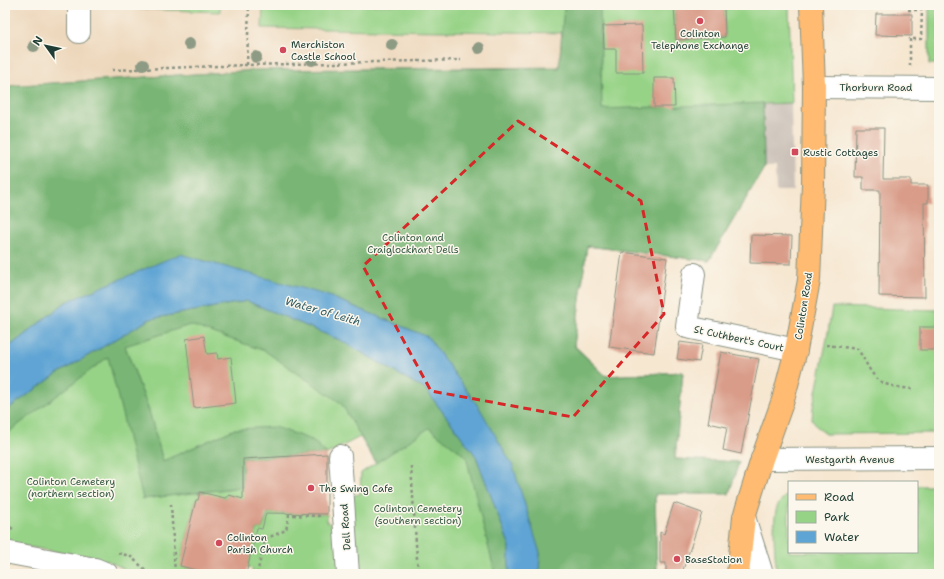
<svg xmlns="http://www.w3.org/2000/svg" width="944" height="579" font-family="'Shantell Sans',sans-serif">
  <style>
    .built { fill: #edd7bb }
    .industrial { fill: #ccc2b9 }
    .green { fill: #97d387; stroke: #5b885e }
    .forest { fill: #79b574; stroke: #4c7954 }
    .water { fill: #5ea4d4; stroke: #3e7084 }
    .building { fill: #d99c89 }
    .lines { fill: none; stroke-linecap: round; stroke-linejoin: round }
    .minor-casing { stroke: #8a9282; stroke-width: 24 }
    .major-casing { stroke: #8a9282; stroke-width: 24 }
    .path { stroke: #8a9282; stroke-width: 2.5; stroke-dasharray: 3 3; stroke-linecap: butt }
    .minor { stroke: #fff; stroke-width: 22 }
    .major { stroke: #febb71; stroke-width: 22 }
    .tree { fill: #8d9a84 }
    .marked { fill: none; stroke: #d62828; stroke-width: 3; stroke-dasharray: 8 5; stroke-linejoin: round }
    .poi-dot { fill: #d1495b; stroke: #fbf7ec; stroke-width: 1.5 }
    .labels { text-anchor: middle; stroke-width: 3; stroke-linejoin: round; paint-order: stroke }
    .poi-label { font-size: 10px; fill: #1f3d34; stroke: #fbf7ec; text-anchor: start }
    .street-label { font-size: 10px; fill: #1f3d34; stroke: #fbf7ec }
    .park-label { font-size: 10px; fill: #375b45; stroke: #fbf7ec }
    .water-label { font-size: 11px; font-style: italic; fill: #325c64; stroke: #fbf7ec }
  </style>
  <rect width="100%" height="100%" fill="#fbf7ec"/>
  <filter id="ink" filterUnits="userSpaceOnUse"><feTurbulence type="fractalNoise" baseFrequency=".025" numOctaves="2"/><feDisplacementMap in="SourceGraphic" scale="8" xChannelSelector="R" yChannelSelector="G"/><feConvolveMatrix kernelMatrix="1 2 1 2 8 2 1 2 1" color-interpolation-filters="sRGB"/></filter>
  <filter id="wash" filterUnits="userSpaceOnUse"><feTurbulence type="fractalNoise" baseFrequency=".012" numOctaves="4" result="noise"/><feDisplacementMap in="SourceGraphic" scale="16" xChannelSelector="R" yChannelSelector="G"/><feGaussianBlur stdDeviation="0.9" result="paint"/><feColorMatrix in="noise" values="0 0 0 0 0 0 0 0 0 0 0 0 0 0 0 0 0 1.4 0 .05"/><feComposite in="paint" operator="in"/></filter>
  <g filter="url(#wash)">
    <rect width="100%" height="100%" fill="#f6e7d1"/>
    <!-- built -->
    <path class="built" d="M 5,5 L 564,5 L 559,68 L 259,70 L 5,86 Z"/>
    <!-- industrial -->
    <path class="industrial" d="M 763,103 L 791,103 L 793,191 L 776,191 L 775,168 L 764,168 Z"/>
    <!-- green -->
    <g class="green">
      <path d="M 139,5 L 220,5 L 220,12 L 139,9 Z"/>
      <path d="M 263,5 L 674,5 L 676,40 L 725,37 L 724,5 L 789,5 L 792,103 L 763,104 L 764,168 L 709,261 L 587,246 L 574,345 L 606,376 L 683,372 L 675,459 L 739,462 L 729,494 L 655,494 L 657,574 L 354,574 L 347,496 L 360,494 L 361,473 L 376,463 L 360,437 L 327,454 L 312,440 L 235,429 L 163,461 L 149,411 L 125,346 L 143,499 L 243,487 L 243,478 L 247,503 L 240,502 L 238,498 L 229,495 L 225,498 L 196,500 L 182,558 L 181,566 L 205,572 L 223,574 L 135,574 L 108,561 L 12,544 L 5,537 L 5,86 L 259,70 L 559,67 L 562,33 L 262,28 Z"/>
      <rect x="929" y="5" width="10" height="59"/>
      <path d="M 832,307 L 939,310 L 939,433 L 826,434 L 818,428 L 812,420 L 813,407 L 827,338 Z"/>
      <path d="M 917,486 L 939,486 L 939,574 L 777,574 C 775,558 772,526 776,511 C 777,504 783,497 789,494 L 789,552 L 917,552 Z"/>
      <path d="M 268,513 L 327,514 L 327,522 L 339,532 L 342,574 L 251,574 L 253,569 L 247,568 L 257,528 L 262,529 Z"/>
    </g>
    <!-- forest -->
    <g class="forest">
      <path d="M 564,5 L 600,5 L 602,109 L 763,103 L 764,168 L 709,261 L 587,246 L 574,346 L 606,376 L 683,372 L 675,459 L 739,462 L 729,494 L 655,494 L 657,574 L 539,574 L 540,553 L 480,409 L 428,337 L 326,295 L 66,302 L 5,350 L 5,86 L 259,70 L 559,68 Z"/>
      <path d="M 247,301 L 342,341 L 426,390 L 476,456 L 509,544 L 509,574 L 495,574 L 466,456 L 429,428 L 376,463 L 341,403 L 265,351 L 190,325 L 125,346 L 149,411 L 163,461 L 235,429 L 275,427 L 312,440 L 327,454 L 243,459 L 243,487 L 143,499 L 108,357 L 5,435 L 5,411 L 57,374 L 150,319 Z"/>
    </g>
    <!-- water -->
    <path class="water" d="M 180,254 L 326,295 L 428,337 L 480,409 L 513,466 L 540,553 L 539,574 L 509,574 L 509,544 L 476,456 L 426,390 L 342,341 L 247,301 L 150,319 L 57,374 L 5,411 L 5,350 L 66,302 Z"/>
    <g id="blocks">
      <!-- building -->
      <g class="building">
        <path d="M 674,5 L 724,5 L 725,37 L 676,40 Z"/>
        <path d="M 876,14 L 912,14 L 912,36 L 875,35 Z"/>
        <path d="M 642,25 L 643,73 L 616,73 L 616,49 L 604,49 L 603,26 Z"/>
        <path d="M 654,78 L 674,78 L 675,107 L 654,107 Z"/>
        <path d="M 856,128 L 884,128 L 883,179 L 911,179 L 911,185 L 928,185 L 928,203 L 924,203 L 925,297 L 879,296 L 880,190 L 863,190 L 863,177 L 855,177 Z"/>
        <path d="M 751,235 L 792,236 L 791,264 L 750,263 Z"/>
        <path d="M 622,252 L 667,258 L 654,353 L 609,347 Z"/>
        <rect x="920" y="327" width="19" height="23"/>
        <path d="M 204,336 L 207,354 L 217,353 L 218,359 L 231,357 L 236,403 L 194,408 L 186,339 Z"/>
        <path d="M 680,342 L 702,345 L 699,362 L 677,359 Z"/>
        <path d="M 721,352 L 759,359 L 741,454 L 723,450 L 727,427 L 708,423 Z"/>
        <path d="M 327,454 L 327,514 L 266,513 L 262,529 L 257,528 L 246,574 L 213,574 L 180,566 L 196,500 L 198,500 L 200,492 L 225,498 L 229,495 L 243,499 L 243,459 Z"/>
        <path d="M 674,503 L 702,513 L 682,573 L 666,573 L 666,563 L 660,563 L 660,532 L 664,534 Z"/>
      </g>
    </g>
  </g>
  <g filter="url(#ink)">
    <use href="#blocks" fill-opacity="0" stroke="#8a9282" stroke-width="1"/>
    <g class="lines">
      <defs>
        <g id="minor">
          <path d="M 79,32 L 79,5"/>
          <path d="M 814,87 L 939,88"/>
          <path d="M 694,274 L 687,327 L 796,350"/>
          <path d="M 340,456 L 348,574"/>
          <path d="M 762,459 L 939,458"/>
          <path d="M 744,517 L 762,574"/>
          <path d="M 5,552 L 95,569 L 107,574"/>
        </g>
        <path id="major" d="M 738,574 L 744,517 L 762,459 L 783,400 L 796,350 L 809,280 L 813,184 L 814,87 L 811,5"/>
      </defs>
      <!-- minor casing -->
      <use href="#minor" class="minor-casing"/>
      <!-- major casing -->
      <use href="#major" class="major-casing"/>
      <!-- path -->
      <g class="path">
        <path d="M 907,5 L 907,10 L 922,10 L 921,39 L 910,39 L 910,67"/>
        <path d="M 247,65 L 249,5"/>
        <path d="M 112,70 L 247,65 L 461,60"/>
        <path d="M 826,345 L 858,349 C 876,380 874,385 912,389"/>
        <path d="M 411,466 L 418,574"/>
        <path d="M 171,504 L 175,574"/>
        <path d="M 5,525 L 9,526 L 14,530"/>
        <path d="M 118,553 L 130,556 L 150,574"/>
        <path d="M 252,573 L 257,574"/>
        <path d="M 257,574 L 265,539 L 286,530 L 289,515 L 322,516"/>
      </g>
      <!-- minor -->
      <use href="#minor" class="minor"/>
      <!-- major -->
      <use href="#major" class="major"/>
    </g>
    <!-- trees -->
    <g class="tree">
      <circle cx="189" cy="44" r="6"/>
      <circle cx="392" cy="45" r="6"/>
      <circle cx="34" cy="46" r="6"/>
      <circle cx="479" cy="48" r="6"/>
      <circle cx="256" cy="57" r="6"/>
      <circle cx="312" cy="60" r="6"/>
      <circle cx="143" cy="65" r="6"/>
    </g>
  </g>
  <!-- marked area -->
  <path class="marked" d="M 518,121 L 641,201 L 664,314 L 573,417 L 431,391 L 363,266 Z"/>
  <!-- markers -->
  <g class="poi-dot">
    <circle cx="700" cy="21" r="4"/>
    <circle cx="283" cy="50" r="4"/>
    <rect x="791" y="148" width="8" height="8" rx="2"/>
    <circle cx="311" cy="488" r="4"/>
    <circle cx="219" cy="543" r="4"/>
    <circle cx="677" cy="559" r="4"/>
  </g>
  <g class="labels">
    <!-- poi labels -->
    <g class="poi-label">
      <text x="700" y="37" text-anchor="middle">Colinton<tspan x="700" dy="12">Telephone Exchange</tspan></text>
      <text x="291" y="48">Merchiston<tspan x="291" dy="12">Castle School</tspan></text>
      <text x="803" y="156">Rustic Cottages</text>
      <text x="319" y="492">The Swing Cafe</text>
      <text x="227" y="541">Colinton<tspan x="227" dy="12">Parish Church</tspan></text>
      <text x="685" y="563">BaseStation</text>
    </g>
    <!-- street labels -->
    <g class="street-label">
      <text x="876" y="91">Thorburn Road</text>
      <text transform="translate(803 306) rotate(-81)" y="4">Colinton Road</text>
      <text transform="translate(739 338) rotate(12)" y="4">St Cuthbert's Court</text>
      <text x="850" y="463">Westgarth Avenue</text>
      <text transform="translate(345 527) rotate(-94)" y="4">Dell Road</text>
    </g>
    <!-- park labels -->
    <g class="park-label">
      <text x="413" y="241">Colinton and<tspan x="413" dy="12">Craiglockhart Dells</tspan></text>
      <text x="71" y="485">Colinton Cemetery<tspan x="71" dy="12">(northern section)</tspan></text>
      <text x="418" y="512">Colinton Cemetery<tspan x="418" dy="12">(southern section)</tspan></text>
    </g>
    <!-- water labels -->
    <g class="water-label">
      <text transform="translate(323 311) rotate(16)" y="4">Water of Leith</text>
    </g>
  </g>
  <!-- margin -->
  <rect width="944" height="579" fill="none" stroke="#fbf7ec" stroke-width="20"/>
  <!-- legend -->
  <rect x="788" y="481" width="130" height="72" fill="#fbf7ec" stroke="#a3ada2"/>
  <rect x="796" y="494" width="20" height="6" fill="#febb71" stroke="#a3ada2"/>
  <text x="824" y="501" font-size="12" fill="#1f3d34">Road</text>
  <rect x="796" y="511" width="20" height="12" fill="#97d387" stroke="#a3ada2"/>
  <text x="824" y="521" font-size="12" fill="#1f3d34">Park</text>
  <rect x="796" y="531" width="20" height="12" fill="#5ea4d4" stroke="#a3ada2"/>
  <text x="824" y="541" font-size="12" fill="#1f3d34">Water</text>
  <!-- north arrow -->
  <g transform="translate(46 46) rotate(303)" stroke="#fbf7ec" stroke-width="3" paint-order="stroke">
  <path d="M0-3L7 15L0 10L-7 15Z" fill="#1f3d34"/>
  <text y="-6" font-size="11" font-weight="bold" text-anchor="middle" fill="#1f3d34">N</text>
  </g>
</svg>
